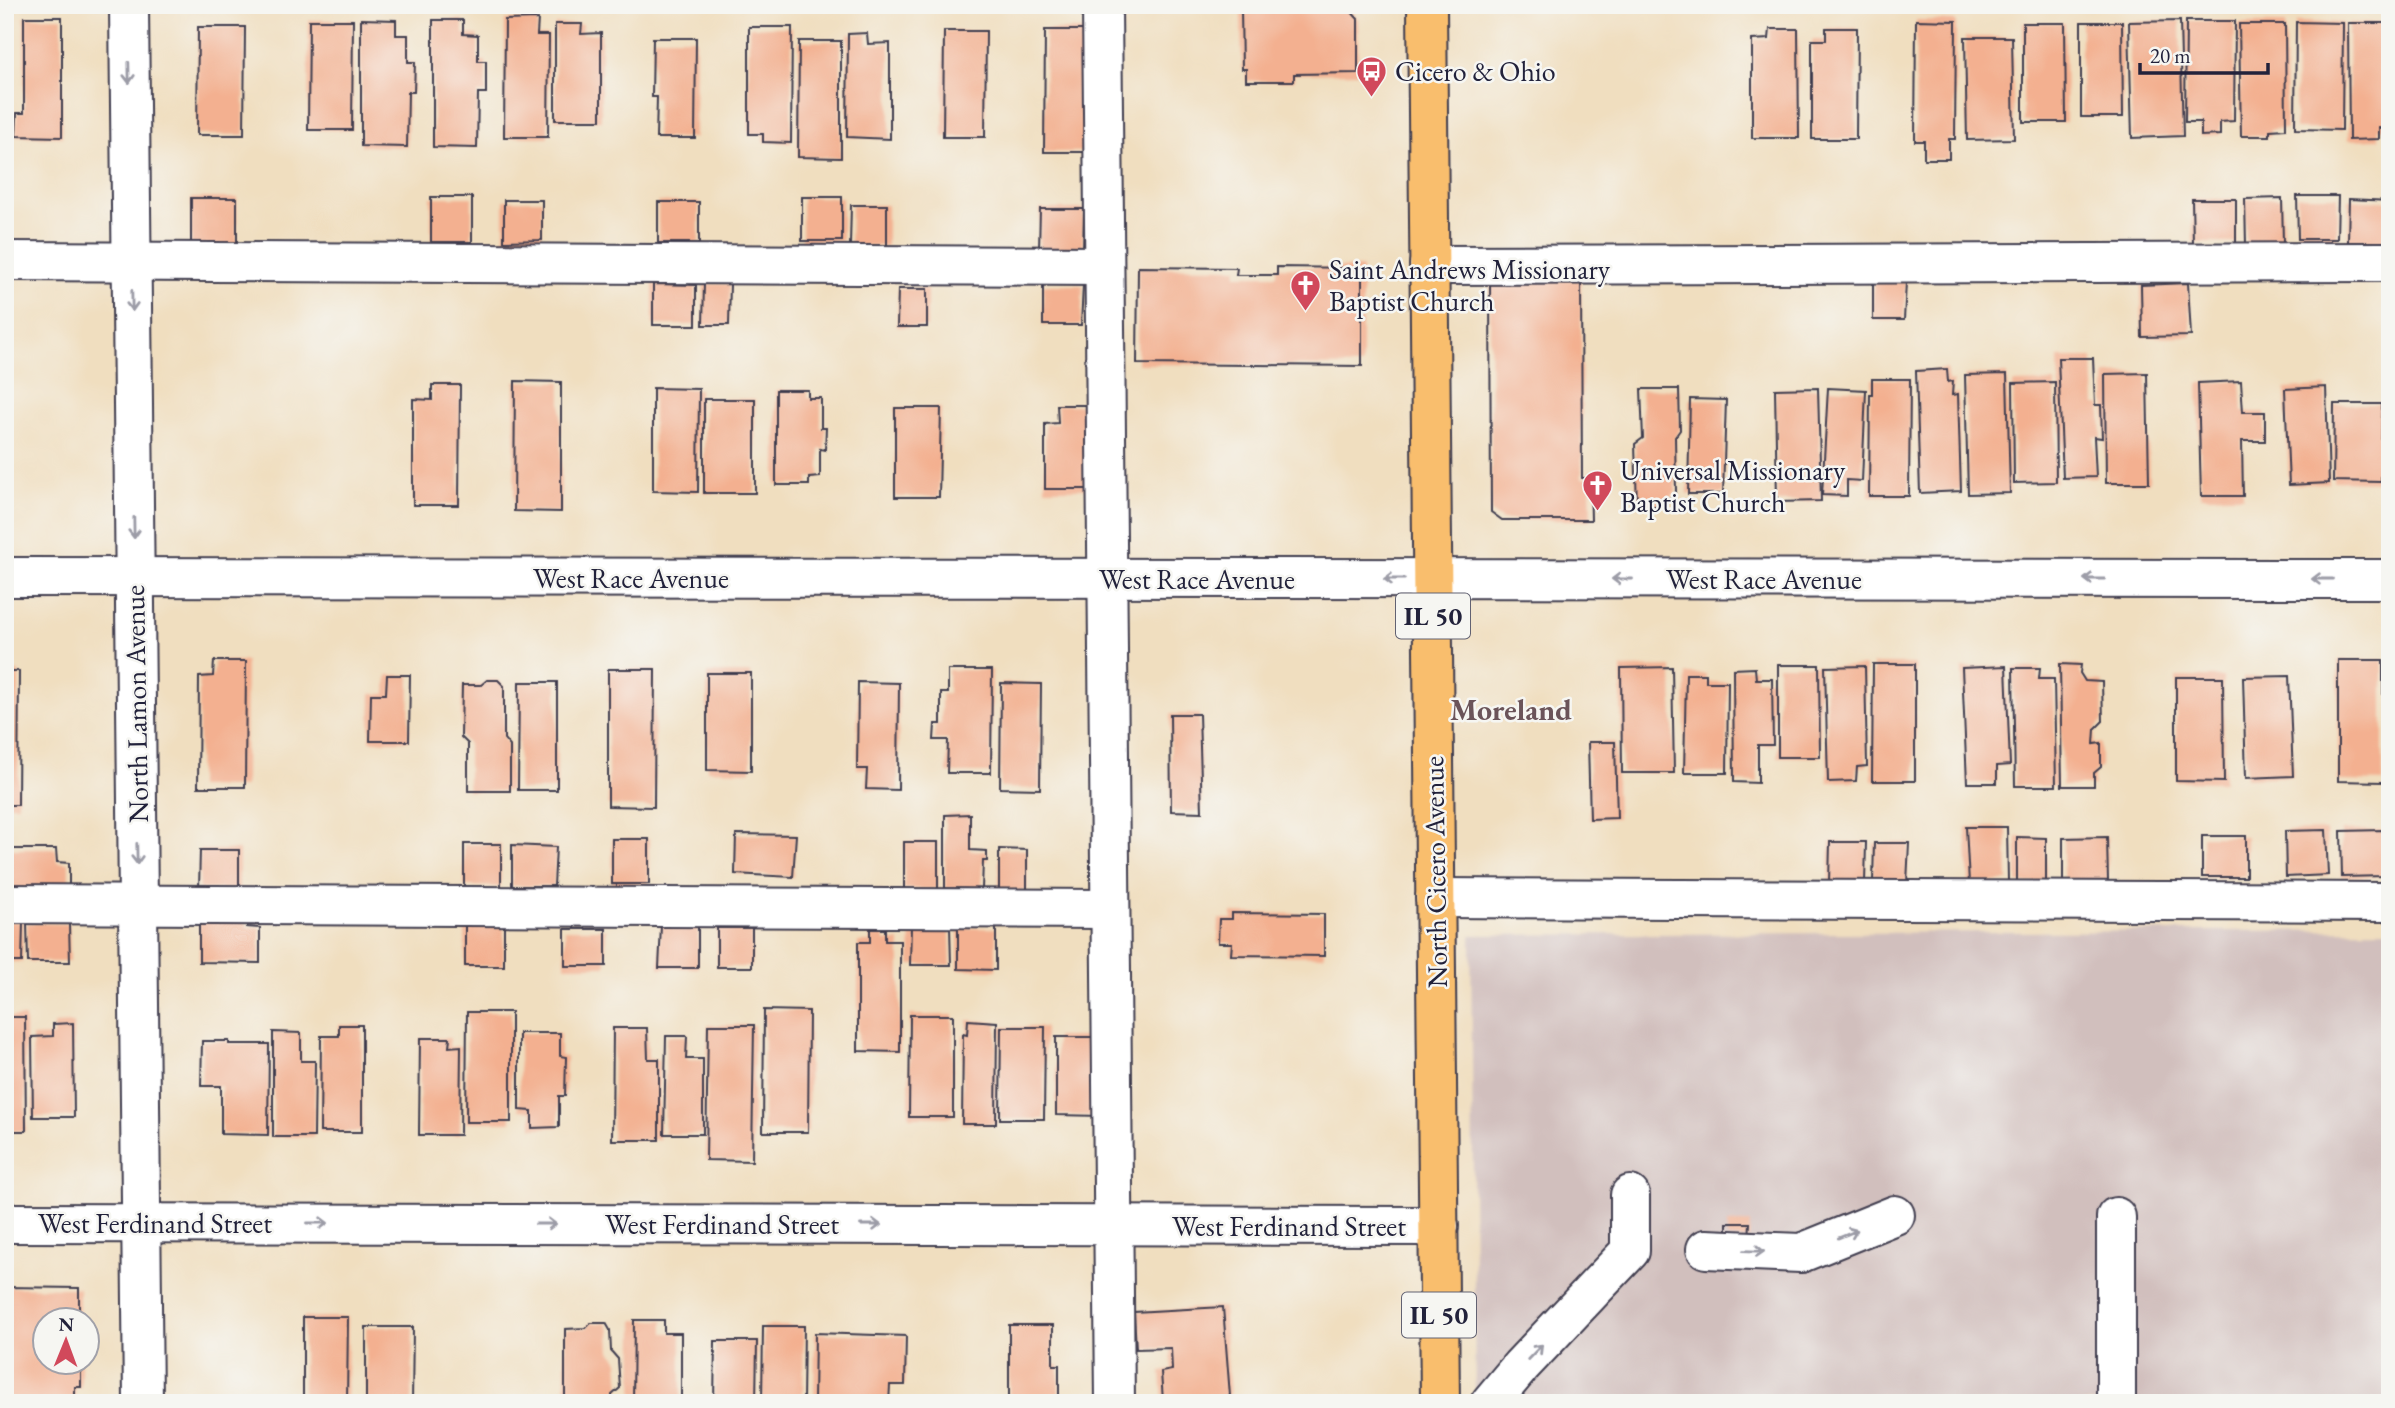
<svg xmlns="http://www.w3.org/2000/svg" width="2395" height="1408" font-family="'EB Garamond',serif">
  <style>
    .industrial { fill: #d1bfbd }
    .building { fill: #f3b090 }
    .lines { fill: none; stroke-linecap: round; stroke-linejoin: round }
    .minor-casing { stroke: #413e4f; stroke-width: 42 }
    .major-casing { stroke: #413e4f; stroke-width: 42 }
    .minor { stroke: #fff; stroke-width: 38 }
    .major { stroke: #f9be6d; stroke-width: 38 }
    .oneway { stroke: #9c9ca7 }
    .labels { text-anchor: middle; stroke-width: 5; stroke-linejoin: round; paint-order: stroke }
    .shield { fill: #f6f6f2; stroke: #626272; stroke-width: 2 }
    .shield-label { font-size: 26px; font-weight: bold; fill: #22223b }
    .poi-label { font-size: 28px; fill: #22223b; stroke: #f6f6f2; text-anchor: start }
    .street-label { font-size: 28px; fill: #22223b; stroke: #f6f6f2 }
    .neighbourhood-label { font-size: 30px; font-weight: bold; fill: #6b5459; stroke: #f6f6f2 }
  </style>
  <rect width="100%" height="100%" fill="#f6f6f2"/>
  <filter id="ink" filterUnits="userSpaceOnUse"><feTurbulence type="fractalNoise" baseFrequency=".0143" numOctaves="2"/><feDisplacementMap in="SourceGraphic" scale="14" xChannelSelector="R" yChannelSelector="G"/><feConvolveMatrix kernelMatrix="1 2 1 2 8 2 1 2 1" color-interpolation-filters="sRGB"/></filter>
  <filter id="wash" filterUnits="userSpaceOnUse"><feTurbulence type="fractalNoise" baseFrequency=".00686" numOctaves="4" result="noise"/><feDisplacementMap in="SourceGraphic" scale="28" xChannelSelector="R" yChannelSelector="G"/><feGaussianBlur stdDeviation="1.57" result="paint"/><feColorMatrix in="noise" values="0 0 0 0 0 0 0 0 0 0 0 0 0 0 0 0 0 1.4 0 .05"/><feComposite in="paint" operator="in"/></filter>
  <g filter="url(#wash)">
    <rect width="100%" height="100%" fill="#f0debf"/>
    <!-- industrial -->
    <path class="industrial" d="M 2390,930 L 2390,1403 L 1475,1403 L 1471,935 Z"/>
    <g id="blocks">
      <!-- building -->
      <g class="building">
        <path d="M 1241,9 L 1349,9 L 1358,19 L 1358,73 L 1294,74 L 1294,81 L 1246,81 L 1246,69 L 1242,69 Z"/>
        <path d="M 24,17 L 62,17 L 62,137 L 16,136 L 17,113 L 24,113 Z"/>
        <path d="M 361,19 L 396,20 L 396,35 L 408,35 L 408,62 L 415,62 L 414,92 L 408,92 L 407,147 L 361,146 Z"/>
        <path d="M 538,19 L 537,35 L 549,35 L 548,137 L 504,137 L 505,20 Z"/>
        <path d="M 309,20 L 353,20 L 352,130 L 308,130 Z"/>
        <path d="M 433,20 L 463,20 L 463,34 L 478,35 L 478,61 L 486,61 L 486,93 L 478,93 L 477,148 L 433,147 Z"/>
        <path d="M 1916,20 L 1956,21 L 1955,139 L 1949,139 L 1949,159 L 1924,159 L 1924,141 L 1915,141 Z"/>
        <path d="M 2180,21 L 2183,136 L 2132,138 L 2129,22 Z"/>
        <path d="M 2186,21 L 2235,21 L 2234,121 L 2220,122 L 2220,135 L 2201,136 L 2201,122 L 2185,122 Z"/>
        <path d="M 2081,22 L 2122,22 L 2123,117 L 2081,117 Z"/>
        <path d="M 2296,22 L 2343,23 L 2342,130 L 2295,129 Z"/>
        <path d="M 2023,23 L 2065,23 L 2066,122 L 2023,122 Z"/>
        <path d="M 2348,23 L 2390,23 L 2390,129 L 2379,128 L 2379,139 L 2349,140 Z"/>
        <path d="M 555,24 L 582,24 L 581,34 L 601,33 L 601,120 L 555,120 Z"/>
        <path d="M 2239,24 L 2285,24 L 2286,129 L 2270,130 L 2270,136 L 2241,136 Z"/>
        <path d="M 5,25 L 11,25 L 12,137 L 5,137 Z"/>
        <path d="M 198,27 L 245,27 L 244,135 L 197,135 Z"/>
        <path d="M 749,27 L 792,27 L 791,143 L 763,142 L 763,134 L 749,134 Z"/>
        <path d="M 1826,28 L 1857,28 L 1856,139 L 1812,139 L 1812,40 L 1826,40 Z"/>
        <path d="M 1770,29 L 1798,29 L 1799,138 L 1752,138 L 1752,40 L 1769,39 Z"/>
        <path d="M 1045,30 L 1088,30 L 1088,152 L 1044,152 Z"/>
        <path d="M 944,31 L 986,31 L 985,137 L 943,137 Z"/>
        <path d="M 867,33 L 868,44 L 890,43 L 890,139 L 847,137 L 848,34 Z"/>
        <path d="M 1965,37 L 2012,37 L 2014,139 L 1967,140 Z"/>
        <path d="M 653,38 L 696,38 L 695,138 L 656,138 L 657,97 L 652,97 Z"/>
        <path d="M 799,41 L 841,41 L 841,158 L 798,157 Z"/>
        <path d="M 2297,196 L 2338,196 L 2337,239 L 2298,239 Z"/>
        <rect x="431" y="197" width="41" height="45"/>
        <rect x="802" y="197" width="40" height="44"/>
        <rect x="191" y="198" width="46" height="47"/>
        <path d="M 2282,198 L 2283,243 L 2246,245 L 2245,199 Z"/>
        <path d="M 2192,199 L 2236,199 L 2236,243 L 2193,243 Z"/>
        <path d="M 2349,199 L 2390,201 L 2390,242 L 2348,242 Z"/>
        <rect x="5" y="200" width="3" height="40"/>
        <path d="M 504,200 L 542,200 L 542,240 L 504,241 Z"/>
        <rect x="658" y="202" width="41" height="41"/>
        <path d="M 851,205 L 887,205 L 887,246 L 850,246 Z"/>
        <path d="M 1040,209 L 1084,209 L 1083,249 L 1039,249 Z"/>
        <path d="M 1138,267 L 1237,268 L 1236,275 L 1277,275 L 1277,267 L 1362,268 L 1362,366 L 1137,364 Z"/>
        <path d="M 1490,280 L 1581,280 L 1582,478 L 1590,478 L 1591,520 L 1502,520 L 1491,512 Z"/>
        <path d="M 1873,282 L 1906,282 L 1904,320 L 1873,320 Z"/>
        <path d="M 2188,283 L 2191,336 L 2142,337 L 2141,285 Z"/>
        <path d="M 653,284 L 696,285 L 696,325 L 653,325 Z"/>
        <path d="M 704,284 L 730,284 L 729,325 L 703,325 Z"/>
        <path d="M 1043,285 L 1083,285 L 1081,325 L 1043,325 Z"/>
        <path d="M 898,289 L 927,289 L 927,327 L 897,327 Z"/>
        <path d="M 2058,358 L 2093,358 L 2095,405 L 2101,405 L 2102,438 L 2094,437 L 2096,477 L 2063,478 Z"/>
        <path d="M 1947,369 L 1948,382 L 1953,381 L 1952,395 L 1958,394 L 1961,491 L 1920,493 L 1916,371 Z"/>
        <path d="M 2147,373 L 2149,483 L 2106,483 L 2105,374 Z"/>
        <path d="M 2007,374 L 2010,493 L 1968,494 L 1965,375 Z"/>
        <path d="M 1872,379 L 1910,379 L 1909,496 L 1869,496 L 1870,394 L 1872,394 Z"/>
        <path d="M 515,381 L 561,382 L 561,512 L 514,511 Z"/>
        <path d="M 2241,381 L 2243,412 L 2265,412 L 2265,441 L 2242,441 L 2243,496 L 2201,496 L 2198,383 Z"/>
        <path d="M 2055,382 L 2056,482 L 2014,483 L 2013,383 Z"/>
        <path d="M 432,385 L 460,385 L 459,505 L 413,505 L 413,399 L 432,400 Z"/>
        <path d="M 2326,387 L 2329,483 L 2289,485 L 2285,389 Z"/>
        <path d="M 653,388 L 699,389 L 698,492 L 653,491 Z"/>
        <path d="M 1818,388 L 1821,501 L 1777,502 L 1775,389 Z"/>
        <path d="M 1828,388 L 1866,390 L 1862,481 L 1847,480 L 1847,496 L 1822,495 Z"/>
        <path d="M 1641,389 L 1679,389 L 1680,430 L 1675,437 L 1676,492 L 1670,498 L 1658,499 L 1659,506 L 1637,506 L 1635,444 L 1643,438 Z"/>
        <path d="M 776,390 L 808,390 L 808,398 L 821,398 L 821,428 L 826,428 L 825,450 L 820,449 L 820,477 L 809,478 L 809,485 L 776,485 Z"/>
        <rect x="704" y="399" width="51" height="94"/>
        <path d="M 1690,399 L 1726,400 L 1723,494 L 1688,494 Z"/>
        <path d="M 2334,404 L 2382,404 L 2381,482 L 2333,481 Z"/>
        <path d="M 1057,405 L 1091,405 L 1091,489 L 1045,489 L 1045,424 L 1058,423 Z"/>
        <path d="M 895,408 L 941,408 L 939,497 L 895,497 Z"/>
        <path d="M 2338,660 L 2383,660 L 2383,782 L 2338,781 Z"/>
        <path d="M 214,661 L 246,661 L 245,787 L 198,787 L 199,677 L 213,676 Z"/>
        <path d="M 1873,664 L 1915,664 L 1915,781 L 1872,781 Z"/>
        <path d="M 2060,664 L 2081,665 L 2080,673 L 2085,681 L 2102,682 L 2103,721 L 2095,729 L 2094,744 L 2101,743 L 2101,767 L 2094,773 L 2094,786 L 2062,786 Z"/>
        <path d="M 1778,665 L 1819,665 L 1820,757 L 1778,757 Z"/>
        <path d="M 1865,666 L 1867,766 L 1857,767 L 1856,781 L 1828,782 L 1825,667 Z"/>
        <path d="M 2006,666 L 2010,765 L 1997,766 L 1997,783 L 1967,783 L 1962,668 Z"/>
        <path d="M 1672,667 L 1674,773 L 1622,773 L 1621,668 Z"/>
        <path d="M 1755,668 L 1756,679 L 1772,679 L 1773,745 L 1758,745 L 1758,783 L 1734,782 L 1733,669 Z"/>
        <path d="M 2013,668 L 2040,668 L 2039,679 L 2054,679 L 2056,786 L 2015,786 Z"/>
        <path d="M 608,669 L 655,669 L 654,807 L 608,806 Z"/>
        <path d="M 948,670 L 992,670 L 991,773 L 947,773 L 948,740 L 934,740 L 935,724 L 941,724 L 941,693 L 948,693 Z"/>
        <path d="M 5,671 L 19,671 L 18,805 L 5,805 Z"/>
        <path d="M 707,673 L 751,673 L 751,771 L 707,770 Z"/>
        <path d="M 1686,674 L 1706,674 L 1706,682 L 1728,682 L 1727,773 L 1684,773 Z"/>
        <path d="M 387,675 L 410,675 L 409,741 L 370,741 L 371,694 L 386,694 Z"/>
        <path d="M 2289,676 L 2293,776 L 2246,778 L 2243,677 Z"/>
        <path d="M 2176,677 L 2223,677 L 2224,782 L 2176,781 Z"/>
        <path d="M 487,680 L 498,680 L 504,686 L 504,739 L 510,746 L 510,791 L 468,791 L 468,744 L 461,737 L 462,685 L 481,685 Z"/>
        <path d="M 519,682 L 557,682 L 557,790 L 518,790 Z"/>
        <path d="M 858,682 L 899,683 L 898,790 L 866,789 L 867,769 L 857,769 Z"/>
        <path d="M 1001,683 L 1041,684 L 1040,789 L 1000,788 Z"/>
        <path d="M 1170,714 L 1199,714 L 1202,812 L 1171,811 Z"/>
        <path d="M 1588,742 L 1615,742 L 1617,818 L 1590,819 Z"/>
        <path d="M 970,814 L 970,850 L 987,851 L 987,861 L 983,861 L 982,889 L 945,888 L 945,815 Z"/>
        <path d="M 1966,827 L 2007,827 L 2008,881 L 1969,883 Z"/>
        <path d="M 2326,830 L 2328,875 L 2286,877 L 2285,831 Z"/>
        <path d="M 2383,830 L 2385,876 L 2342,877 L 2341,831 Z"/>
        <path d="M 736,834 L 796,835 L 793,877 L 735,874 Z"/>
        <rect x="2202" y="836" width="44" height="41"/>
        <path d="M 2017,837 L 2046,838 L 2046,883 L 2017,883 Z"/>
        <path d="M 2107,837 L 2108,882 L 2063,881 L 2063,838 Z"/>
        <rect x="612" y="839" width="37" height="45"/>
        <rect x="904" y="842" width="34" height="47"/>
        <path d="M 1830,842 L 1866,842 L 1865,883 L 1829,883 Z"/>
        <path d="M 1874,843 L 1909,843 L 1907,883 L 1873,882 Z"/>
        <path d="M 464,844 L 501,844 L 501,887 L 464,886 Z"/>
        <path d="M 512,845 L 556,847 L 554,886 L 512,886 Z"/>
        <path d="M 5,849 L 56,849 L 57,862 L 69,863 L 69,892 L 5,891 Z"/>
        <path d="M 999,849 L 1027,850 L 1027,891 L 999,890 Z"/>
        <path d="M 200,850 L 239,850 L 239,889 L 199,889 Z"/>
        <path d="M 1232,913 L 1324,914 L 1324,956 L 1231,955 L 1232,943 L 1218,943 L 1219,919 L 1232,919 Z"/>
        <path d="M 199,919 L 247,921 L 247,927 L 260,928 L 260,963 L 199,962 Z"/>
        <path d="M 5,921 L 23,922 L 22,962 L 5,962 Z"/>
        <path d="M 27,923 L 69,924 L 70,962 L 28,962 Z"/>
        <rect x="465" y="926" width="39" height="40"/>
        <path d="M 661,926 L 698,926 L 698,968 L 659,968 Z"/>
        <path d="M 911,926 L 950,926 L 951,965 L 910,965 Z"/>
        <rect x="717" y="928" width="35" height="39"/>
        <path d="M 958,928 L 996,928 L 996,970 L 958,969 Z"/>
        <rect x="565" y="929" width="41" height="37"/>
        <path d="M 870,929 L 885,929 L 885,941 L 900,941 L 900,1052 L 858,1051 L 858,942 L 870,942 Z"/>
        <path d="M 764,1010 L 809,1011 L 808,1132 L 763,1132 Z"/>
        <path d="M 467,1012 L 511,1012 L 511,1122 L 466,1122 Z"/>
        <path d="M 910,1015 L 953,1015 L 953,1117 L 909,1117 Z"/>
        <path d="M 5,1017 L 25,1017 L 26,1131 L 5,1131 Z"/>
        <path d="M 968,1020 L 997,1022 L 996,1124 L 962,1124 L 963,1034 L 967,1035 Z"/>
        <path d="M 73,1023 L 74,1117 L 33,1117 L 32,1037 L 53,1036 L 53,1024 Z"/>
        <path d="M 339,1025 L 362,1025 L 362,1132 L 320,1132 L 321,1036 L 339,1036 Z"/>
        <path d="M 708,1025 L 754,1025 L 752,1161 L 706,1160 Z"/>
        <path d="M 1001,1027 L 1045,1027 L 1044,1119 L 1000,1119 Z"/>
        <path d="M 613,1028 L 647,1028 L 648,1059 L 659,1059 L 659,1140 L 612,1140 Z"/>
        <path d="M 273,1032 L 301,1033 L 301,1061 L 315,1061 L 314,1137 L 273,1137 Z"/>
        <path d="M 519,1033 L 560,1033 L 560,1056 L 566,1057 L 565,1096 L 559,1096 L 559,1127 L 532,1128 L 532,1111 L 519,1110 Z"/>
        <path d="M 666,1036 L 687,1036 L 686,1059 L 703,1059 L 703,1134 L 664,1134 Z"/>
        <path d="M 1056,1037 L 1102,1037 L 1102,1116 L 1056,1115 Z"/>
        <path d="M 420,1038 L 450,1038 L 449,1047 L 461,1046 L 460,1135 L 419,1135 Z"/>
        <path d="M 202,1041 L 229,1041 L 229,1044 L 269,1044 L 268,1135 L 221,1134 L 221,1086 L 201,1086 Z"/>
        <path d="M 1727,1223 L 1750,1223 L 1749,1239 L 1727,1238 Z"/>
        <path d="M 5,1287 L 79,1288 L 79,1319 L 46,1320 L 46,1362 L 81,1362 L 81,1387 L 75,1387 L 75,1399 L 80,1400 L 80,1403 L 5,1403 Z"/>
        <path d="M 1223,1307 L 1230,1396 L 1163,1401 L 1161,1372 L 1172,1370 L 1171,1348 L 1136,1349 L 1134,1312 Z"/>
        <path d="M 303,1317 L 348,1317 L 347,1403 L 303,1403 Z"/>
        <path d="M 634,1320 L 664,1320 L 664,1333 L 681,1333 L 681,1403 L 633,1403 Z"/>
        <path d="M 591,1323 L 606,1323 L 610,1330 L 611,1351 L 618,1359 L 620,1388 L 612,1395 L 612,1403 L 565,1403 L 565,1329 L 586,1328 Z"/>
        <path d="M 1009,1325 L 1053,1325 L 1053,1365 L 1059,1365 L 1059,1403 L 1009,1403 Z"/>
        <path d="M 763,1326 L 804,1326 L 803,1403 L 762,1403 Z"/>
        <path d="M 366,1327 L 413,1327 L 412,1403 L 366,1403 Z"/>
        <path d="M 815,1333 L 906,1336 L 905,1385 L 890,1385 L 889,1403 L 814,1403 Z"/>
        <path d="M 715,1341 L 757,1341 L 756,1403 L 714,1403 Z"/>
      </g>
    </g>
  </g>
  <g filter="url(#ink)">
    <use href="#blocks" fill-opacity="0" stroke="#413e4f" stroke-width="2"/>
    <g class="lines">
      <defs>
        <g id="minor">
          <path d="M 129,5 L 143,1403"/>
          <path d="M 1102,5 L 1115,1403"/>
          <path d="M 5,261 L 1104,266"/>
          <path d="M 1429,265 L 2390,262"/>
          <path d="M 5,577 L 2390,579"/>
          <path d="M 1435,898 L 2390,902"/>
          <path d="M 5,904 L 1110,909"/>
          <path d="M 5,1223 L 1439,1226"/>
          <path d="M 1706,1249 L 1801,1253 L 1895,1215"/>
          <path d="M 1490,1403 L 1521,1366 L 1630,1251 L 1630,1195"/>
          <path d="M 2116,1403 L 2116,1217"/>
        </g>
        <path id="major" d="M 1427,5 L 1440,1403"/>
      </defs>
      <!-- minor casing -->
      <use href="#minor" class="minor-casing"/>
      <!-- major casing -->
      <use href="#major" class="major-casing"/>
      <!-- minor -->
      <use href="#minor" class="minor"/>
      <!-- major -->
      <use href="#major" class="major"/>
    </g>
    <!-- one-way arrows -->
    <defs><path id="oneway-shaft" d="M-6 0H5M1.5-3L5.5 0L1.5 3" fill="none" stroke-width="1.6" stroke-linecap="round" stroke-linejoin="round" transform="scale(1.75)"/></defs>
    <g class="oneway">
      <use href="#oneway-shaft" transform="translate(129 73) rotate(89)"/>
      <use href="#oneway-shaft" transform="translate(132 301) rotate(89)"/>
      <use href="#oneway-shaft" transform="translate(134 528) rotate(89)"/>
      <use href="#oneway-shaft" transform="translate(1394 579) rotate(180)"/>
      <use href="#oneway-shaft" transform="translate(1622 579) rotate(-180)"/>
      <use href="#oneway-shaft" transform="translate(2094 579) rotate(-180)"/>
      <use href="#oneway-shaft" transform="translate(2322 579) rotate(-180)"/>
      <use href="#oneway-shaft" transform="translate(137 854) rotate(89)"/>
      <use href="#oneway-shaft" transform="translate(318 1223)"/>
      <use href="#oneway-shaft" transform="translate(546 1224)"/>
      <use href="#oneway-shaft" transform="translate(871 1225)"/>
      <use href="#oneway-shaft" transform="translate(1848 1234) rotate(-22)"/>
      <use href="#oneway-shaft" transform="translate(1754 1251) rotate(2)"/>
      <use href="#oneway-shaft" transform="translate(1535 1352) rotate(-46)"/>
    </g>
  </g>
  <!-- icons -->
  <defs>
    <symbol id="bus-pin" viewBox="-11 -11 22 30"><path d="M0 17L-7.5 6A9.5 9.5 0 1 1 7.5 6Z" fill="#d1495b" stroke="#f6f6f2"/><path d="M-5-6H5V4H4V6H2V4H-2V6H-4V4H-5ZM-3.5-4V0h7V-4ZM-3.5 1.2v1.5H-2V1.2ZM2 1.2v1.5H3.5V1.2Z" fill="#fff"/></symbol>
    <symbol id="church-pin" viewBox="-11 -11 22 30"><path d="M0 17L-7.5 6A9.5 9.5 0 1 1 7.5 6Z" fill="#d1495b" stroke="#f6f6f2"/><path d="M-1.2-6h2.4v3.5h3.3v2.4h-3.3V6h-2.4V-.1h-3.3v-2.4h3.3Z" fill="#fff"/></symbol>
  </defs>
  <g fill-rule="evenodd">
    <use href="#bus-pin" x="1354" y="54" width="35" height="47"/>
    <use href="#church-pin" x="1288" y="268" width="35" height="47"/>
    <use href="#church-pin" x="1580" y="468" width="35" height="47"/>
  </g>
  <g class="labels">
    <!-- shield labels -->
    <g class="shield">
      <rect x="1396" y="593.5" width="74" height="45" rx="5"/>
      <rect x="1402" y="1292.5" width="74" height="45" rx="5"/>
    </g>
    <g class="shield-label">
      <text x="1433" y="625">IL 50</text>
      <text x="1439" y="1324">IL 50</text>
    </g>
    <!-- poi labels -->
    <g class="poi-label">
      <text x="1395" y="81">Cicero &amp; Ohio</text>
      <text x="1329" y="279">Saint Andrews Missionary<tspan x="1329" dy="32">Baptist Church</tspan></text>
      <text x="1620" y="480">Universal Missionary<tspan x="1620" dy="32">Baptist Church</tspan></text>
    </g>
    <!-- street labels -->
    <g class="street-label">
      <text x="631" y="588">West Race Avenue</text>
      <text x="1197" y="589">West Race Avenue</text>
      <text x="1764" y="589">West Race Avenue</text>
      <text transform="translate(136 704) rotate(-91)" y="10">North Lamon Avenue</text>
      <text transform="translate(1435 872) rotate(-91)" y="10">North Cicero Avenue</text>
      <text x="155" y="1233">West Ferdinand Street</text>
      <text x="722" y="1234">West Ferdinand Street</text>
      <text x="1289" y="1236">West Ferdinand Street</text>
    </g>
    <!-- neighbourhood labels -->
    <g class="neighbourhood-label">
      <text x="1511" y="720">Moreland</text>
    </g>
  </g>
  <!-- margin -->
  <rect width="2395" height="1408" fill="none" stroke="#f6f6f2" stroke-width="28"/>
  <!-- north arrow -->
  <g transform="translate(66 1341) rotate(1)"><circle r="33" fill="#f6f6f2" stroke="#a1a1a9" stroke-width="2"/>
  <path d="M0-5L12 26L0 18L-12 26Z" fill="#d1495b"/>
  <text y="-10" font-size="19" font-weight="bold" text-anchor="middle" fill="#22223b">N</text>
  </g>
  <!-- scale -->
  <path d="M2140 63v10h128v-10" fill="none" stroke="#22223b" stroke-width="3.5"/>
  <text x="2150" y="63" font-size="21" fill="#22223b" stroke="#f6f6f2" stroke-width="5" paint-order="stroke">20 m</text>
</svg>
